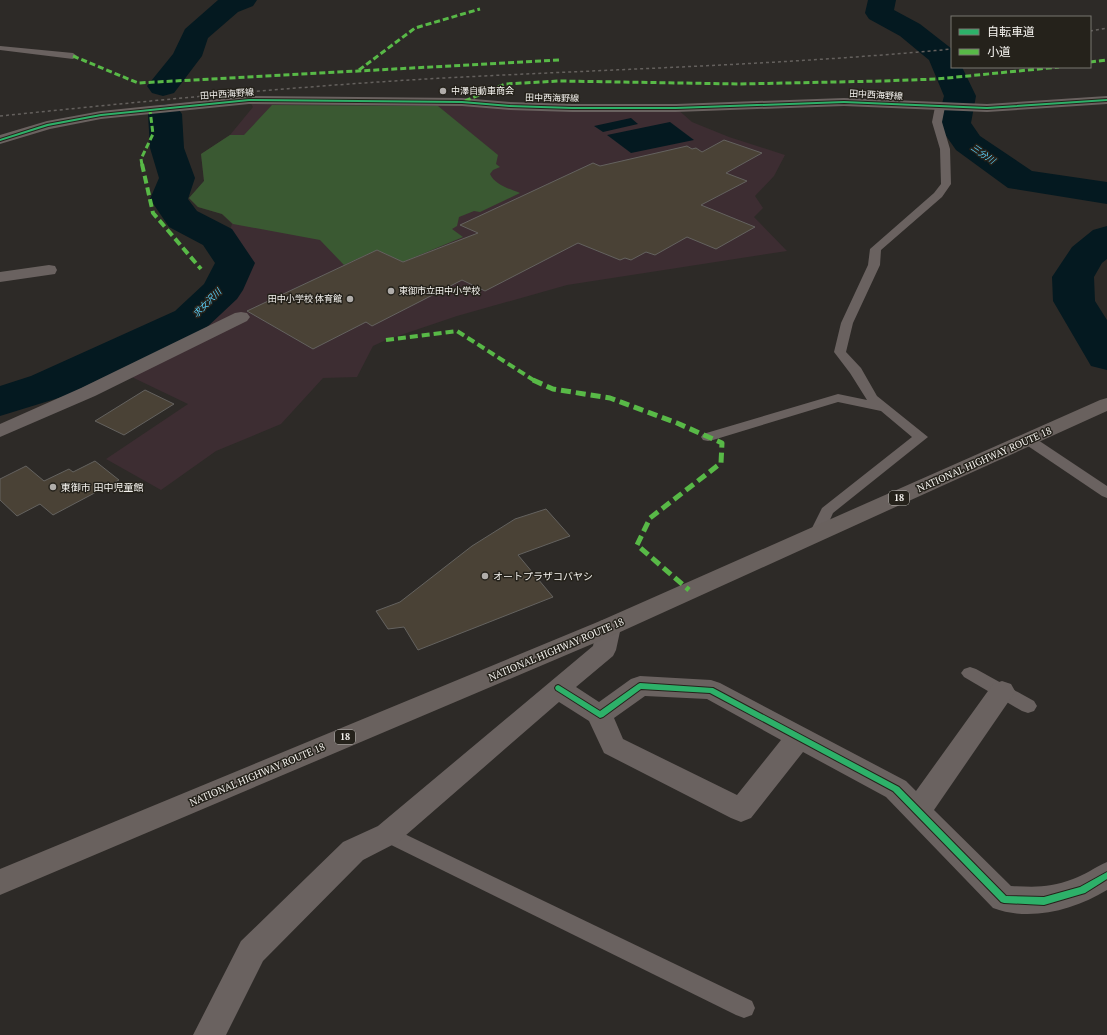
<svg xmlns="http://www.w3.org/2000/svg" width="1107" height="1035" font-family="'PT Serif','Noto Sans JP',serif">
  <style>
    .education { fill: #3d2d32 }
    .green { fill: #3a5932 }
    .water { fill: #041920 }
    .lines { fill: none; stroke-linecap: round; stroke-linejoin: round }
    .river { fill: #041920; fill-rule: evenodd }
    .building { fill: #4a4236; stroke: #64625f }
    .service { fill: #6a6260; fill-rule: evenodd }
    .minor { fill: #6a6260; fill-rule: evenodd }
    .trunk { fill: #69615e; fill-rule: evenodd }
    .rail { stroke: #64605d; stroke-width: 1.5; stroke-dasharray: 3 3; stroke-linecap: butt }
    .quiet-far2 { stroke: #58b947; stroke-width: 3; stroke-dasharray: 6 3; stroke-linecap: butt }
    .quiet-far1 { stroke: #58b947; stroke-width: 4; stroke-dasharray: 8 4; stroke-linecap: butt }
    .quiet { stroke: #58b947; stroke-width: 5; stroke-dasharray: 10 5; stroke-linecap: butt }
    .cycleway-casing { stroke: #25221b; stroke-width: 2 }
    .cycleway { fill: #2db169; fill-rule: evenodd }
    .poi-dot { fill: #b0adaa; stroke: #25221b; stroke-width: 1.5 }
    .labels { text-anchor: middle; stroke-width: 3; stroke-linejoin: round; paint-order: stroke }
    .far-poi-label { font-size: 9px; fill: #f6f4f0; stroke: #25221b; text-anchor: start }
    .far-street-label { font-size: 9px; fill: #f6f4f0; stroke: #25221b }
    .far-water-label { font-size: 9px; font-style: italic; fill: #5acef7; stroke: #25221b }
    .shield { fill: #25221b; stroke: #b7b5b0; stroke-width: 1 }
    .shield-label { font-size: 9px; font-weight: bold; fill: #f6f4f0 }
    .street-label { font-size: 10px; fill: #f6f4f0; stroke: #25221b }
    .poi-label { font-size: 10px; fill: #f6f4f0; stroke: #25221b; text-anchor: start }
  </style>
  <rect width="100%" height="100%" fill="#2d2a27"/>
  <!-- education -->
  <path class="education" d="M 249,100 L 676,108 L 692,122 L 729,137 L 785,155 L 774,176 L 755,196 L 763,208 L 754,217 L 787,251 L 567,285 L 457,316 L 386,340 L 373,346 L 357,377 L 323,378 L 281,424 L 216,451 L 161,490 L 106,459 L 188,404 L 113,368 L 200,326 L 232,297 L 245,269 L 228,236 L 232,224 L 222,214 L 198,207 L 189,198 L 204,181 L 201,154 L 230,135 L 253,107 Z"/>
  <!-- green -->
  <path class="green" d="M 272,105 L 438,106 L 498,155 L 496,164 L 500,167 L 493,170 L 490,174 C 495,185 510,189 520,193 L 480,212 L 474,211 L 459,217 L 457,226 L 452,229 L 463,237 L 403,262 L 377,250 L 344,265 L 320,240 L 233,224 L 222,214 L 198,207 L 189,198 L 204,181 L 201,154 L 230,135 L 244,135 Z"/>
  <!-- water -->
  <g class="water">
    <path d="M 631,118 L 638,124 L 603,132 L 594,126 Z"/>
    <path d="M 670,122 L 694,140 L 631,153 L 607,135 Z"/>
  </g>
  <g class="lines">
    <!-- river -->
    <g class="river">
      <path d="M 218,0 L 257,0 L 253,6 L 238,12 L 208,38 L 202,56 L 174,93 L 163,96 L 152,93 L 147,86 L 173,54 L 185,29 Z"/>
      <path d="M 868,0 L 896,0 L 894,10 L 920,24 L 952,49 L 952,67 L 962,67 L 976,96 L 971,123 L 980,136 L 1032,171 L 1107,182 L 1107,204 L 1008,188 L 956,150 L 937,123 L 944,96 L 929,60 L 900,36 L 869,19 L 865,13 Z"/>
      <path d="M 165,104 L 177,107 L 182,114 L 184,148 L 195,178 L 188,199 L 197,211 L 232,229 L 255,263 L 243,290 L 237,299 L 205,329 L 65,396 L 0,416 L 0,386 L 31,376 L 175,311 L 204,284 L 215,263 L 203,245 L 169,227 L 150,199 L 159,178 L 150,148 L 148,114 L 153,107 Z"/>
      <path d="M 1107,226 L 1107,259 L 1102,263 L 1094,277 L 1095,301 L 1107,320 L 1107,370 L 1091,366 L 1053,301 L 1052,277 L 1072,247 L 1093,230 Z"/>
    </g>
  </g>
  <!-- building -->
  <g class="building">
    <path d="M 724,140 L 762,153 L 726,173 L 747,181 L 701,205 L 755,227 L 716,249 L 687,237 L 655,255 L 646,252 L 631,260 L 625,258 L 620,260 L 578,243 L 485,291 L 462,280 L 372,326 L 366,322 L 313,349 L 247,311 L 377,250 L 403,262 L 478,233 L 460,225 L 593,163 L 600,166 L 687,146 L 692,149 L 696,148 L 702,152 Z"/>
    <path d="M 145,390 L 174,404 L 124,435 L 95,421 Z"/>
    <path d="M 95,461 L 119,480 L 53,515 L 40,504 L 17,516 L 0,500 L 0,479 L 26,466 L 44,481 L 69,469 L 73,472 Z"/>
    <path d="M 546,509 L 570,536 L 518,555 L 553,597 L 418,650 L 404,627 L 388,629 L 376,611 L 400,602 L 472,546 L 515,519 Z"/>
  </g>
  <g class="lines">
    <!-- service -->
    <g class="service">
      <path d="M 0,46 L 73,53 L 77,56 L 73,59 L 0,50 Z"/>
      <path d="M 940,104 L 945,107 L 942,122 L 950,149 L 951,184 L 942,197 L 881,250 L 880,265 L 853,323 L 846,352 L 861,368 L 877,396 L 928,437 L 833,513 L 822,538 L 817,539 L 812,538 L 809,534 L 822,508 L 912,437 L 881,411 L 838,402 L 713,440 L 708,441 L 703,440 L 701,437 L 703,434 L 838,394 L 867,400 L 850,373 L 834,352 L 841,323 L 868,265 L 870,249 L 934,193 L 941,184 L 940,149 L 932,122 L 935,107 Z"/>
      <path d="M 1027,435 L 1032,436 L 1107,486 L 1107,498 L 1102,496 L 1022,442 L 1020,439 L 1022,436 Z"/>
      <path d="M 970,667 L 976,669 L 1034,701 L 1037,706 L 1034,711 L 1028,713 L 1022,711 L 964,677 L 961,673 L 964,669 Z"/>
      <path d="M 388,826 L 752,1001 L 755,1008 L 752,1015 L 744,1018 L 736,1015 L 381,840 L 378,834 L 381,828 Z"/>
    </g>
    <!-- minor -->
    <g class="minor">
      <path d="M 249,96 L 462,98 L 510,102 L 572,104 L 676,104 L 844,98 L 987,104 L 1107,96 L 1107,104 L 987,112 L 844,106 L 676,112 L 572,112 L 510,110 L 462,106 L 249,104 L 101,119 L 50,129 L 0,144 L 0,135 L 47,121 L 101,111 Z"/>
      <path d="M 49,265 L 55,266 L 57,270 L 55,274 L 0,282 L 0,272 Z"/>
      <path d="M 241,312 L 247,313 L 250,317 L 247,321 L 95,396 L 0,437 L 0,424 L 81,388 L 235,313 Z"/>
      <path d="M 609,618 L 618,621 L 621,627 L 616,650 L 613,656 L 576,687 L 599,702 L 631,679 L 640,676 L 711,680 L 720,683 L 906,781 L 916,791 L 993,684 L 1002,681 L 1011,684 L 1015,691 L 1011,698 L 934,810 L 1011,886 C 1035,887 1050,888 1073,879 C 1085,875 1095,867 1107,862 L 1107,890 C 1074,910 1030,922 993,908 L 886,797 L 803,752 L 751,818 L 741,822 L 731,818 L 604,753 L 589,721 L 559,702 L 398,842 L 363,860 L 263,961 L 226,1035 L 193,1035 L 241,941 L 343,842 L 378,826 L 593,646 L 597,627 L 600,621 ZM 645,696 L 707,699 L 781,740 L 737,795 L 623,739 L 614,718 Z"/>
    </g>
    <!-- trunk -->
    <path class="trunk" d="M 1107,398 L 1107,411 L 618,633 L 0,895 L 0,869 L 600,621 L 1100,400 Z"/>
    <!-- rail -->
    <g class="rail">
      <path d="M 1090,31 L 1107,28"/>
      <path d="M 0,116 C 148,101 296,86 444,78 C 614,69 783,65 952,49"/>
    </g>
    <!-- quiet-far2 -->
    <g class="quiet-far2">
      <path d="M 73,56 L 138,83 L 559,60"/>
      <path d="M 1090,62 L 1107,60"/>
      <path d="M 359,70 L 415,28 L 480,9"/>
      <path d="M 465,101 L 505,84 L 559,81 L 739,84 L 882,81 L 937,79 L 1059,67"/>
      <path d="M 142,165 L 141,159 L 153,134 L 150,110"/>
    </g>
    <!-- quiet-far1 -->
    <g class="quiet-far1">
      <path d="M 142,164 L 153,213 L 201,269"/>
      <path d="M 386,340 L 457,331 L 535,381"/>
    </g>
    <!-- quiet -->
    <path class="quiet" d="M 533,380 L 553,389 L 610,398 L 677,423 L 722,443 L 721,463 L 650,518 L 637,545 L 689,590"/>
    <defs>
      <g id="cycleway">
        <path d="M 249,99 L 462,101 L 510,105 L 572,107 L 676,107 L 844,101 L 987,107 L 1107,99 L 1107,101 L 987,109 L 844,103 L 676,109 L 572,109 L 510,107 L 462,103 L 249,101 L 101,116 L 48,126 L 0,141 L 0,139 L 47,124 L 101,114 Z"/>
        <path d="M 640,683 L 713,688 L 899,787 L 1006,896 L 1044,897 L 1080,887 L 1107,872 L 1107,879 L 1085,893 L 1044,905 L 1004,903 L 1001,902 L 893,791 L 710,693 L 641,689 L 603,717 L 600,718 L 556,690 L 555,688 L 556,686 L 558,685 L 560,686 L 600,711 L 638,684 Z"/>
      </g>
    </defs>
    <!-- cycleway casing -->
    <use href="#cycleway" class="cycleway-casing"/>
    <!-- cycleway -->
    <use href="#cycleway" class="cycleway"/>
  </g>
  <!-- markers -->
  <g class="poi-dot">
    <circle cx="443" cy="91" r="4"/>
    <circle cx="391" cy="291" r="4"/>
    <circle cx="350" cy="299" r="4"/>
    <circle cx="53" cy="487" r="4"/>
    <circle cx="485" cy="576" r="4"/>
  </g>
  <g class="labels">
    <!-- far-poi labels -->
    <g class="far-poi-label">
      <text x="451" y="94">中澤自動車商会</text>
      <text x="399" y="294">東御市立田中小学校</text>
      <text x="342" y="302" text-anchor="end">田中小学校 体育館</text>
    </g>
    <!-- far-street labels -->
    <g class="far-street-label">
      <text transform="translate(227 94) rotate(-4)" y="3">田中西海野線</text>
      <text transform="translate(876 95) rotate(3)" y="3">田中西海野線</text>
      <text transform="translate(552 98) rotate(1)" y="3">田中西海野線</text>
    </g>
    <!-- far-water labels -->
    <g class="far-water-label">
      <text transform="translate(983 154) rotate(35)" y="3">三分川</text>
      <text transform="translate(207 303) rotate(-45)" y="3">求女沢川</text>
    </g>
    <!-- shield labels -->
    <g class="shield">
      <rect x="889" y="491" width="20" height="14" rx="3"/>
      <rect x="335" y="730" width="20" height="14" rx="3"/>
    </g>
    <g class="shield-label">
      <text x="899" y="501">18</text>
      <text x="345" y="740">18</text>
    </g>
    <!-- street labels -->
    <g class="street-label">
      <text transform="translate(984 459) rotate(-24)" y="4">NATIONAL HIGHWAY ROUTE 18</text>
      <text transform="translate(556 649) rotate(-23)" y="4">NATIONAL HIGHWAY ROUTE 18</text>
      <text transform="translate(257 774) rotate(-23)" y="4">NATIONAL HIGHWAY ROUTE 18</text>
    </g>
    <!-- poi labels -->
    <g class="poi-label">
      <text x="61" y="491">東御市 田中児童館</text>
      <text x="493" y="580">オートプラザコバヤシ</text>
    </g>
  </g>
  <!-- legend -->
  <rect x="951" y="16" width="140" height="52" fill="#25221b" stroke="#797670"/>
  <rect x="959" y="29" width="20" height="6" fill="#2db169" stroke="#797670"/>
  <text x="987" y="36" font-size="12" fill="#f6f4f0">自転車道</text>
  <rect x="959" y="49" width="20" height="6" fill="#58b947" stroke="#797670"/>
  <text x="987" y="56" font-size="12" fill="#f6f4f0">小道</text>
</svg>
